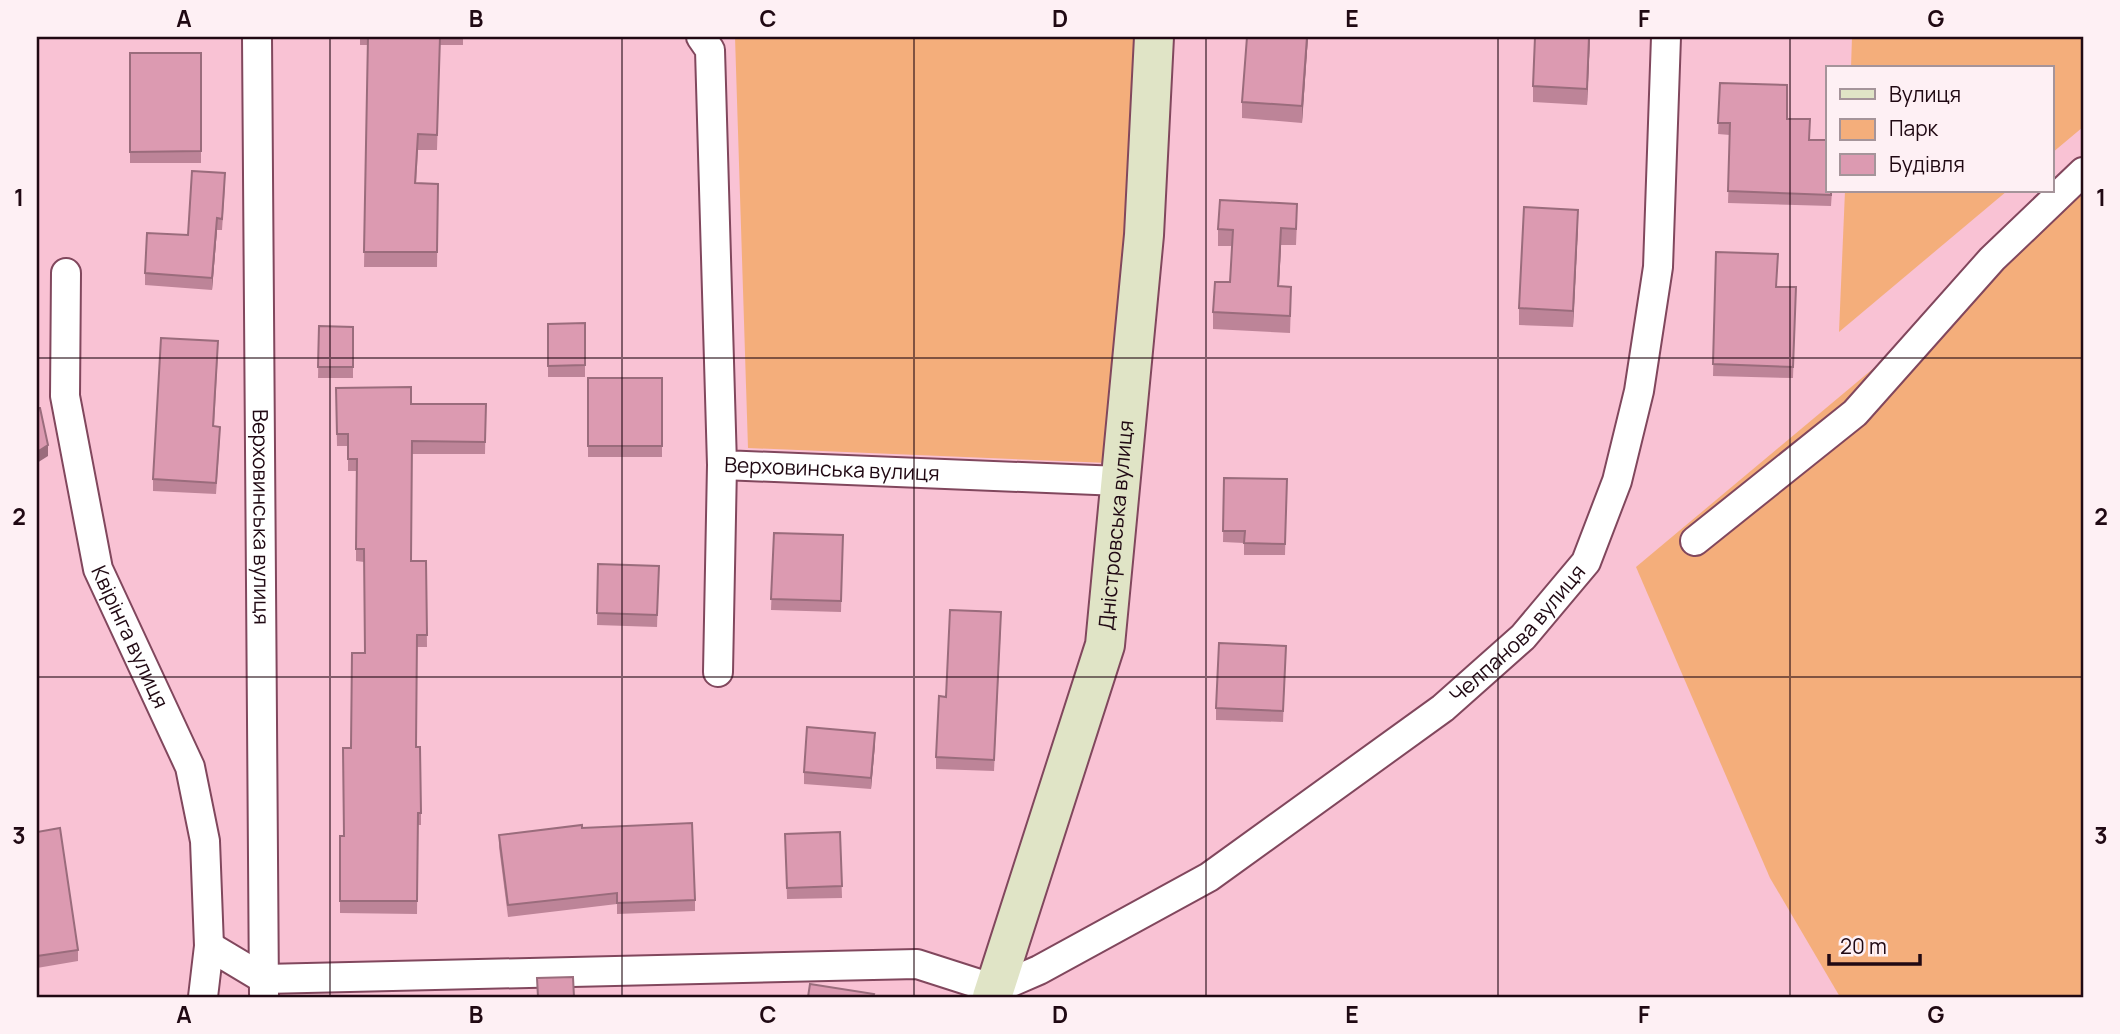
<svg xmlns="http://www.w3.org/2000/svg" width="2120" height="1034" font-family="Manrope,sans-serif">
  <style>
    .green { fill: #f4ae7b }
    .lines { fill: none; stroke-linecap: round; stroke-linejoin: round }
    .street-casing { stroke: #81475d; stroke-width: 32 }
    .secondary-casing { stroke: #81475d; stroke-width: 42 }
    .street { stroke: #fff; stroke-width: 28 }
    .secondary { stroke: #e0e4c6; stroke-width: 38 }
    .wall { fill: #bd8498 }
    .shaded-wall { fill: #9a6c7c }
    .building { fill: #dc9ab1; stroke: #9a6c7c; stroke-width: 2 }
    .grid { fill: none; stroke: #200913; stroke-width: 2; stroke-opacity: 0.55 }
    .labels { text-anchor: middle; stroke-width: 7; stroke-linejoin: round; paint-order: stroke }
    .street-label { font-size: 21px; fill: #200913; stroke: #fef0f4 }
    .neatline { fill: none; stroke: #200913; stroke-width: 2.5 }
    .grid-label { font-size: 23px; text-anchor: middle; font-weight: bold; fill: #200913 }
  </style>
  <rect width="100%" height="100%" fill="#f9c2d4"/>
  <!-- green -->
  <g class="green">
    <path d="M 735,37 L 1139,37 L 1109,463 L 748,448 Z"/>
    <path d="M 1852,37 L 2083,37 L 2083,127 L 2052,153 L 2052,68 L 1851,68 Z"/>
    <path d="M 1845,191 L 2007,191 L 1839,332 Z"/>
    <path d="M 2083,193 L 2083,997 L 1840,997 L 1770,878 L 1636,567 Z"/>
  </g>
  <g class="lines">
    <defs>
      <g id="street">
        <path id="s1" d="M 257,37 L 264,994"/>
        <path id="s2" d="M 701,37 L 710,50 L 722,465 L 1120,481"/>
        <path id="s3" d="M 66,273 L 65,396 L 98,569 L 190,767 L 205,841 L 209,946 L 203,997"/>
        <path d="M 1695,541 L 1855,413 L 1992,259 L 2083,172"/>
        <path d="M 718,672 L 722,465"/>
        <path id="s4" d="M 209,946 L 264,979 L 917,964 L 995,989 L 1039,970 L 1209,877 L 1443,708 L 1523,637 L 1586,562 L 1617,481 L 1639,391 L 1658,267 L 1666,37"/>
      </g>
      <g id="secondary">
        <path id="s5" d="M 992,997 L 1105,645 L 1144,235 L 1154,37"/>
      </g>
    </defs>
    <!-- street casing -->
    <use href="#street" class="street-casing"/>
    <!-- secondary casing -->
    <use href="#secondary" class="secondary-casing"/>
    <!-- street -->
    <use href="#street" class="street"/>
    <!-- secondary -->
    <use href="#secondary" class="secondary"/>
  </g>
  <!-- wall -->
  <g class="wall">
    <path d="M 360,37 L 463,37 L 463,45 L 440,45 L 437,150 L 418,150 L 416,184 L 438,184 L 437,267 L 364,267 L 368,45 L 360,45 Z"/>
    <path d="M 1308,37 L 1302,123 L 1242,118 L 1242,102 Z"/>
    <path d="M 1590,37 L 1587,105 L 1533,102 L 1533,86 Z"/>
    <rect x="130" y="53" width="71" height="110"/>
    <path d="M 1720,83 L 1787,119 L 1810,140 L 1832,191 L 1831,206 L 1728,203 L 1730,135 L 1718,134 Z"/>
    <path d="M 225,185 L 222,230 L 217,230 L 212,290 L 145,285 L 145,273 L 188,235 Z"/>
    <path d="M 1297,221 L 1296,245 L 1281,245 L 1279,286 L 1291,303 L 1290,333 L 1213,329 L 1213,312 L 1230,282 L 1232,246 L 1218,246 L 1218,229 Z"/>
    <path d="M 1578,226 L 1573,327 L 1519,325 L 1519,308 Z"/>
    <path d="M 1716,252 L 1777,287 L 1796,287 L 1793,378 L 1713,376 Z"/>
    <path d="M 585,323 L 585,377 L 548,377 L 548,324 Z"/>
    <path d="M 319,326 L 353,327 L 353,378 L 318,378 Z"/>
    <path d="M 218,352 L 214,426 L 220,438 L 216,494 L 153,491 L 153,479 Z"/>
    <rect x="588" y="378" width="74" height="79"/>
    <path d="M 336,388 L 411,404 L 486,404 L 485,454 L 412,454 L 411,561 L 426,561 L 427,647 L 417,647 L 416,747 L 421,813 L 421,825 L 418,825 L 417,914 L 340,913 L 340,836 L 344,836 L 351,748 L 365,653 L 364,562 L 356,561 L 356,471 L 348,471 L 348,446 L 337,446 Z"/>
    <path d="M 1224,478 L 1287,479 L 1285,555 L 1244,555 L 1244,543 L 1223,542 Z"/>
    <path d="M 774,533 L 843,535 L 841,612 L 771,610 Z"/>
    <path d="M 598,564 L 659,566 L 657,627 L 597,625 Z"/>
    <path d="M 1001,624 L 994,771 L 936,769 L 936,757 L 946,697 Z"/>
    <path d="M 1286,646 L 1283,722 L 1216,720 L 1216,708 Z"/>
    <path d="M 875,744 L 871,789 L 804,784 L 804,772 Z"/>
    <path d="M 582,828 L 695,900 L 695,911 L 617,914 L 617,904 L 508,917 L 499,847 L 499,835 Z"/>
    <path d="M 37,832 L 78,950 L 78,961 L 37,968 Z"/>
    <path d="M 840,832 L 842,898 L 787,899 L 785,834 Z"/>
  </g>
  <!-- shaded-wall -->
  <g class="shaded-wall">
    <path d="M 1307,37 L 1308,37 L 1302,123 L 1302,106 Z"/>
    <path d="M 1589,37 L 1590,37 L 1587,105 L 1587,89 Z"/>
    <path d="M 1578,210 L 1578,226 L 1573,327 L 1573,311 Z"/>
    <path d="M 217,218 L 217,230 L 212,290 L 212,278 Z"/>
    <path d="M 1281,228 L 1281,245 L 1278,303 L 1278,286 Z"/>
    <path d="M 48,445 L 48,456 L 37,463 L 37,452 Z"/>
    <path d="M 875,733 L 875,744 L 871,789 L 871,778 Z"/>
  </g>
  <!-- building -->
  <g class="building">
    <path d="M 368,37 L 440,37 L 437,135 L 418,134 L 415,183 L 438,184 L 437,252 L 364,252 Z"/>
    <path d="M 1247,37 L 1307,37 L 1302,106 L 1242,102 Z"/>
    <path d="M 1535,37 L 1589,37 L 1587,89 L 1533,86 Z"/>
    <path d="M 130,53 L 201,53 L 201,151 L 130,152 Z"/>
    <path d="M 1720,83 L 1787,85 L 1787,119 L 1810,119 L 1809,140 L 1828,140 L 1828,191 L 1831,191 L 1831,195 L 1728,191 L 1730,123 L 1718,123 Z"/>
    <path d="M 192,171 L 225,173 L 222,219 L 217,218 L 212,278 L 145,273 L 147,233 L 188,235 Z"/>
    <path d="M 1220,200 L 1297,204 L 1296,229 L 1281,228 L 1278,286 L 1291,287 L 1290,316 L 1213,312 L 1215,282 L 1230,282 L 1233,230 L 1218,229 Z"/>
    <path d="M 1524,207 L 1578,210 L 1573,311 L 1519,308 Z"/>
    <path d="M 1716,252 L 1778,254 L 1776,287 L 1796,287 L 1793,367 L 1713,364 Z"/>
    <path d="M 585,323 L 585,365 L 548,366 L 548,324 Z"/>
    <path d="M 319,326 L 353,327 L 353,367 L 318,367 Z"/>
    <path d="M 161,338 L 218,341 L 213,426 L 220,427 L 216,483 L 153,479 Z"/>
    <rect x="588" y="378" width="74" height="68"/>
    <path d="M 411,387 L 411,404 L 486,404 L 485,442 L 412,441 L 411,561 L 426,561 L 427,635 L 417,635 L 416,747 L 420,747 L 421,813 L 418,813 L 417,901 L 340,901 L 340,836 L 344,836 L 343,748 L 351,748 L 352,653 L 365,653 L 364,549 L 356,549 L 357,459 L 348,459 L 348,434 L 337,434 L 336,388 Z"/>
    <path d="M 37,408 L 40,408 L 48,445 L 37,452 Z"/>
    <path d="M 1224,478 L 1287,479 L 1285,544 L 1244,543 L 1245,531 L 1223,531 Z"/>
    <path d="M 774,533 L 843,535 L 841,601 L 771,599 Z"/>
    <path d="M 598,564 L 659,566 L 657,615 L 597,613 Z"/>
    <path d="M 950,610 L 1001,612 L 994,760 L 936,757 L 939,696 L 946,697 Z"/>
    <path d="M 1219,643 L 1286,646 L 1283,711 L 1216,708 Z"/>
    <path d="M 807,727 L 875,733 L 871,778 L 804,772 Z"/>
    <path d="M 692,823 L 695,900 L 617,903 L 617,893 L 508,905 L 499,835 L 582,825 L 582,828 Z"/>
    <path d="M 60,828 L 78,950 L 37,956 L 37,832 Z"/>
    <path d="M 840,832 L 842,886 L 787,888 L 785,834 Z"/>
    <path d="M 573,977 L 574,997 L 538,997 L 537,978 Z"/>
    <path d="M 810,984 L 874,994 L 873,997 L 808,997 Z"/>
  </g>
  <!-- grid -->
  <path class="grid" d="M 330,37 L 330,997M 622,37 L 622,997M 914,37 L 914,997M 1206,37 L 1206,997M 1498,37 L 1498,997M 1790,37 L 1790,997M 37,358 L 2083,358M 37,677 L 2083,677"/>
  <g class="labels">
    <!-- street labels -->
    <g class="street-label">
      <text dy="7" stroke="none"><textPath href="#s2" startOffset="541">Верховинська вулиця</textPath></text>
      <text dy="7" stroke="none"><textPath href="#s1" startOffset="480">Верховинська вулиця</textPath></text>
      <text dy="7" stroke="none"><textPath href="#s5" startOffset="490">Дністровська вулиця</textPath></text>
      <text dy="7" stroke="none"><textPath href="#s4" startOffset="1435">Челпанова вулиця</textPath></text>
      <text dy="7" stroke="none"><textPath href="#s3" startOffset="374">Квірінга вулиця</textPath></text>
    </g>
  </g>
  <!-- border -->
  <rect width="2120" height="1034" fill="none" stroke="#fef0f4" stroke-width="77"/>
  <!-- legend -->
  <rect x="1826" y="66" width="228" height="126" fill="#fef0f4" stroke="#a5949a" stroke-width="2"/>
  <rect x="1840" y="89" width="35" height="10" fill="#e0e4c6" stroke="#a5949a" stroke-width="2"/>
  <text x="1889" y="102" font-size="21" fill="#200913">Вулиця</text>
  <rect x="1840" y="119" width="35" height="21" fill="#f4ae7b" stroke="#a5949a" stroke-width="2"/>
  <text x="1889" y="136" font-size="21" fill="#200913">Парк</text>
  <rect x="1840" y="154" width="35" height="21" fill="#dc9ab1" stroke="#a5949a" stroke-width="2"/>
  <text x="1889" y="172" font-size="21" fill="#200913">Будівля</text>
  <!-- scale -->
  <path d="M1829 954v10h91v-10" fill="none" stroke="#200913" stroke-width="3.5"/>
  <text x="1840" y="954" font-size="21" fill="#200913" stroke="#fef0f4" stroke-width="5" paint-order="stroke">20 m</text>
  <rect x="38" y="38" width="2044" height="958" class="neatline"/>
  <g class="grid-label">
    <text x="184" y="27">A</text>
    <text x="476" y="27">B</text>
    <text x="768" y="27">C</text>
    <text x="1060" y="27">D</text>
    <text x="1352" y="27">E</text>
    <text x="1644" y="27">F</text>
    <text x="1936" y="27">G</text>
    <text x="19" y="206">1</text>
    <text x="2101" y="206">1</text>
    <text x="19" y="525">2</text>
    <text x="2101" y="525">2</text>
    <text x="19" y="844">3</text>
    <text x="2101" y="844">3</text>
    <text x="184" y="1023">A</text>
    <text x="476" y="1023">B</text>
    <text x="768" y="1023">C</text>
    <text x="1060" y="1023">D</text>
    <text x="1352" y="1023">E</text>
    <text x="1644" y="1023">F</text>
    <text x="1936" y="1023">G</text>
  </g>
</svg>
